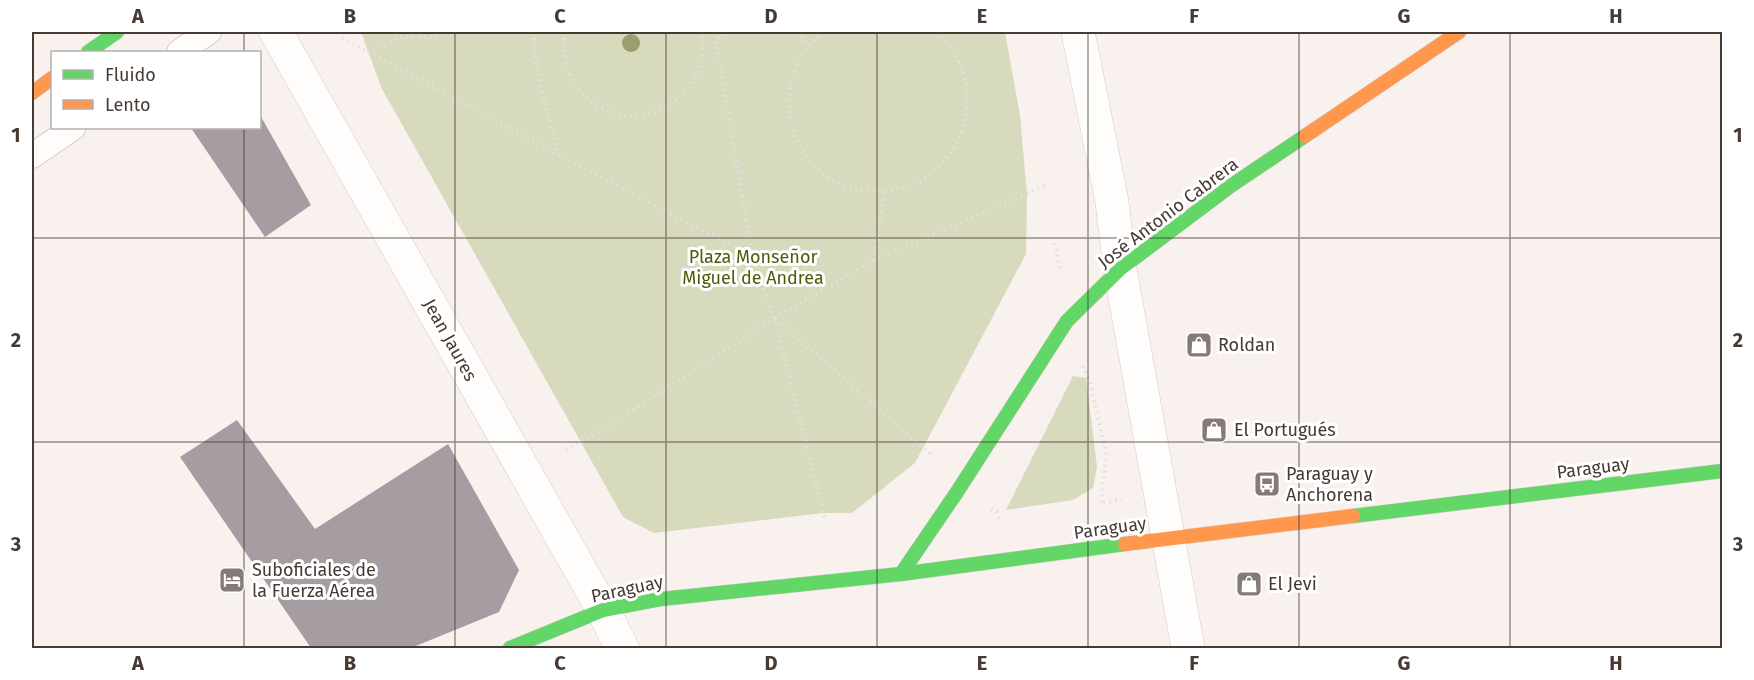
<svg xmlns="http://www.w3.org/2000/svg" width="1754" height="680" font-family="'Fira Sans',sans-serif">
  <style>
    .green { fill: #d7dabd }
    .building { fill: #a69da3 }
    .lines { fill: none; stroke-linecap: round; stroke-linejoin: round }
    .lane-casing { stroke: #d6cbc7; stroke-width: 26 }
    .street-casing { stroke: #d6cbc7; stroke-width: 34 }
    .fast-casing { stroke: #d6cbc7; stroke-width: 15 }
    .slow-casing { stroke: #d6cbc7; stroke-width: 15 }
    .path { stroke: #e2dfdf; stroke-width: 4; stroke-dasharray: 1.5 4.5; stroke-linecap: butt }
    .lane { stroke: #fefdfc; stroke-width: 24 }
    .street { stroke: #fefdfc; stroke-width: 33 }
    .fast { stroke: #63d668; stroke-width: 14 }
    .slow { stroke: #ff974d; stroke-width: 14 }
    .tree { fill: #9b9e70 }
    .grid { fill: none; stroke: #463a33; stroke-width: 1.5; stroke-opacity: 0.55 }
    .labels { text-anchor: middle; stroke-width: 6; stroke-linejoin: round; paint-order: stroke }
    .street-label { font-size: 18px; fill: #463a33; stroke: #fff }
    .park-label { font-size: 18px; fill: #4e5b09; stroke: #fff }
    .poi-label { font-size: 18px; fill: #463a33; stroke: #fff; text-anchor: start }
    .neatline { fill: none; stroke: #463a33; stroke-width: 2 }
    .grid-label { font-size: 20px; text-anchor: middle; font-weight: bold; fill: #463a33 }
  </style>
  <rect width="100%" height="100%" fill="#f9f1ee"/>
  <!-- green -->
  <g class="green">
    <path d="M 361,32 L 1005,32 L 1020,115 L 1027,195 L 1026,254 L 915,463 L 852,513 L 823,513 L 654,533 L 623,517 L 382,89 Z"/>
    <path d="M 1073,376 L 1086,378 L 1097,466 L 1093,488 L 1073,500 L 1006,510 Z"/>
  </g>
  <!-- building -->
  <g class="building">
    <path d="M 260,115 L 311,205 L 265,237 L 191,128 L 260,128 Z"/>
    <path d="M 237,420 L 315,529 L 448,444 L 519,570 L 499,612 L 411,648 L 311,648 L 180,457 Z"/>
  </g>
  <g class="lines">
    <defs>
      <g id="lane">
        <path d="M 179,52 L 209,32"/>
        <path d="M 32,156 L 73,128"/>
      </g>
      <g id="street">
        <path d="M 276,32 L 603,610 L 622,648"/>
        <path d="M 1078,32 L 1112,202 L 1120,269 L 1188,648"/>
      </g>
      <g id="fast">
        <path d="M 88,52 L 117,32"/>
        <path d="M 1353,516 L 1722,471"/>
        <path d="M 901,574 L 957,492 L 1067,321 L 1120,269 L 1232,185 L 1305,136"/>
        <path d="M 510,648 L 603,610 L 661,599 L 901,574 L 1125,544"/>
      </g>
      <g id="slow">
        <path d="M 32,93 L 52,78"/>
        <path d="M 1305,136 L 1459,32"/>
        <path d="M 1125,544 L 1353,516"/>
      </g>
    </defs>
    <!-- lane casing -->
    <use href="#lane" class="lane-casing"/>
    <!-- street casing -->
    <use href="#street" class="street-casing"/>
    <!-- fast casing -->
    <use href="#fast" class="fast-casing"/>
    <!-- slow casing -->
    <use href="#slow" class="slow-casing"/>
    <!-- path -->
    <g class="path">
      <path d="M 535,32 C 533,43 535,53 537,65 C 541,95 550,124 559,153"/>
      <path d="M 565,32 C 553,109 647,146 691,84 C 697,76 701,65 703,54 C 703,47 702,39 702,32"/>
      <path d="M 797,32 L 809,46"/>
      <path d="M 823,32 C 816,38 809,44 804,52 C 761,121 818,208 899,189 C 916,185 933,175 945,161 C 958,144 968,126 967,103 C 967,97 968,91 967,85 C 963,66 950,42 934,32"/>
      <path d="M 342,38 L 676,217 L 751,254"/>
      <path d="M 368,53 L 400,37 L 432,37 L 447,32"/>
      <path d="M 1055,243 L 1060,272"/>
      <path d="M 875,260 L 884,192"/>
      <path d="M 774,318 L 875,260 L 1047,185"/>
      <path d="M 774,318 L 825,521"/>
      <path d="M 775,319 L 931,454"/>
      <path d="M 1083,366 L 1090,383 L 1106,453 L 1101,504 L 1122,499"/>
      <path d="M 566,450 L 621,418 L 774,318 L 752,255 L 716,40 L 728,32"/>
      <path d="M 991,509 L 997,512 L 999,522"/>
    </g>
    <!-- lane -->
    <use href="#lane" class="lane"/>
    <!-- street -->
    <use href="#street" class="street"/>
    <!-- fast -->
    <use href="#fast" class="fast"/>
    <!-- slow -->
    <use href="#slow" class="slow"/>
  </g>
  <!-- trees -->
  <circle class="tree" cx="631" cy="43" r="9"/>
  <!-- grid -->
  <path class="grid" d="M 244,32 L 244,52M 455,32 L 455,648M 666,32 L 666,648M 877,32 L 877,648M 1088,32 L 1088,648M 1299,32 L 1299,648M 1510,32 L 1510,648M 244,128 L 244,648M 32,238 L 1722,238M 32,442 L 1722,442"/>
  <!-- icons -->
  <defs>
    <symbol id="shop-square" viewBox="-11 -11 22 22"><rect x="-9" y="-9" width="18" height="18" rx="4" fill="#857a74" stroke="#fff"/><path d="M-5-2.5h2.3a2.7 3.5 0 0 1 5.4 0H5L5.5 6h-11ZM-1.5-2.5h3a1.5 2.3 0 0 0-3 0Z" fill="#fff"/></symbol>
    <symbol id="bus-square" viewBox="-11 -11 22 22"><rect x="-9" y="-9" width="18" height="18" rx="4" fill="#857a74" stroke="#fff"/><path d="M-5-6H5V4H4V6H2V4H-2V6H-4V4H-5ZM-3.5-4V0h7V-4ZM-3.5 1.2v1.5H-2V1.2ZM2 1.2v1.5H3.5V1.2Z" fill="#fff"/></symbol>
    <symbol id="hotel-square" viewBox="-11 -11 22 22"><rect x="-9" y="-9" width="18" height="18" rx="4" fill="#857a74" stroke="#fff"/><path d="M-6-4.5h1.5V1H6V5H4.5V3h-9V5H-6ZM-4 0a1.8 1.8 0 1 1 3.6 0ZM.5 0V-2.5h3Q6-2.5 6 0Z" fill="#fff"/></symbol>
  </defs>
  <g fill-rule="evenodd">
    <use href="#shop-square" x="1184" y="330" width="30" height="30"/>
    <use href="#shop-square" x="1199" y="415" width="30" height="30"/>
    <use href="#bus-square" x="1252" y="469" width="30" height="30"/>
    <use href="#hotel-square" x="217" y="565" width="30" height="30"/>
    <use href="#shop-square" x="1234" y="569" width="30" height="30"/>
  </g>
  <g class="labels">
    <!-- street labels -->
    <g class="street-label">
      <text transform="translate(1168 213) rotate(-37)" y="6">José Antonio Cabrera</text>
      <text transform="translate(450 340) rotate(61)" y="6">Jean Jaures</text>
      <text transform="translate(1593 468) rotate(-7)" y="6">Paraguay</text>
      <text transform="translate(1110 528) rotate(-8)" y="6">Paraguay</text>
      <text transform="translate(627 589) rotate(-12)" y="6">Paraguay</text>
    </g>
    <!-- park labels -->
    <g class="park-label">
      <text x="753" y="263">Plaza Monseñor<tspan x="753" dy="21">Miguel de Andrea</tspan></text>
    </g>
    <!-- poi labels -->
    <g class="poi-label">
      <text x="1218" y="351">Roldan</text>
      <text x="1234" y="436">El Portugués</text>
      <text x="1286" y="480">Paraguay y<tspan x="1286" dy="21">Anchorena</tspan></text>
      <text x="252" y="576">Suboficiales de<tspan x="252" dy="21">la Fuerza Aérea</tspan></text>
      <text x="1268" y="590">El Jevi</text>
    </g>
  </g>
  <!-- border -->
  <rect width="1754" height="680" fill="none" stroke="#ffffff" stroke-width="66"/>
  <!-- legend -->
  <rect x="51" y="51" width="210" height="78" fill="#ffffff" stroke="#b5b0ad" stroke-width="1.5"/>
  <rect x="63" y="70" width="30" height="9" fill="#63d668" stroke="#b5b0ad" stroke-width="1.5"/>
  <text x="105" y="81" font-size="18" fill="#463a33">Fluido</text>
  <rect x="63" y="100" width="30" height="9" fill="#ff974d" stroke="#b5b0ad" stroke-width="1.5"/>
  <text x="105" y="111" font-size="18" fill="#463a33">Lento</text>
  <rect x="33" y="33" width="1688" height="614" class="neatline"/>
  <g class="grid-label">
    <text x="138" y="23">A</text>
    <text x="350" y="23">B</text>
    <text x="560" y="23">C</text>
    <text x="771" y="23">D</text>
    <text x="982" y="23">E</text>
    <text x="1194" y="23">F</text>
    <text x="1404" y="23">G</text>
    <text x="1616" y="23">H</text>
    <text x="16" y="142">1</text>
    <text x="1738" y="142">1</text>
    <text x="16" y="347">2</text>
    <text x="1738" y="347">2</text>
    <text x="16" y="551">3</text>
    <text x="1738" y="551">3</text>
    <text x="138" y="670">A</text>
    <text x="350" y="670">B</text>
    <text x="560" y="670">C</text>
    <text x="771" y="670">D</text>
    <text x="982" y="670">E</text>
    <text x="1194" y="670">F</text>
    <text x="1404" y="670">G</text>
    <text x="1616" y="670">H</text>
  </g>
</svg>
